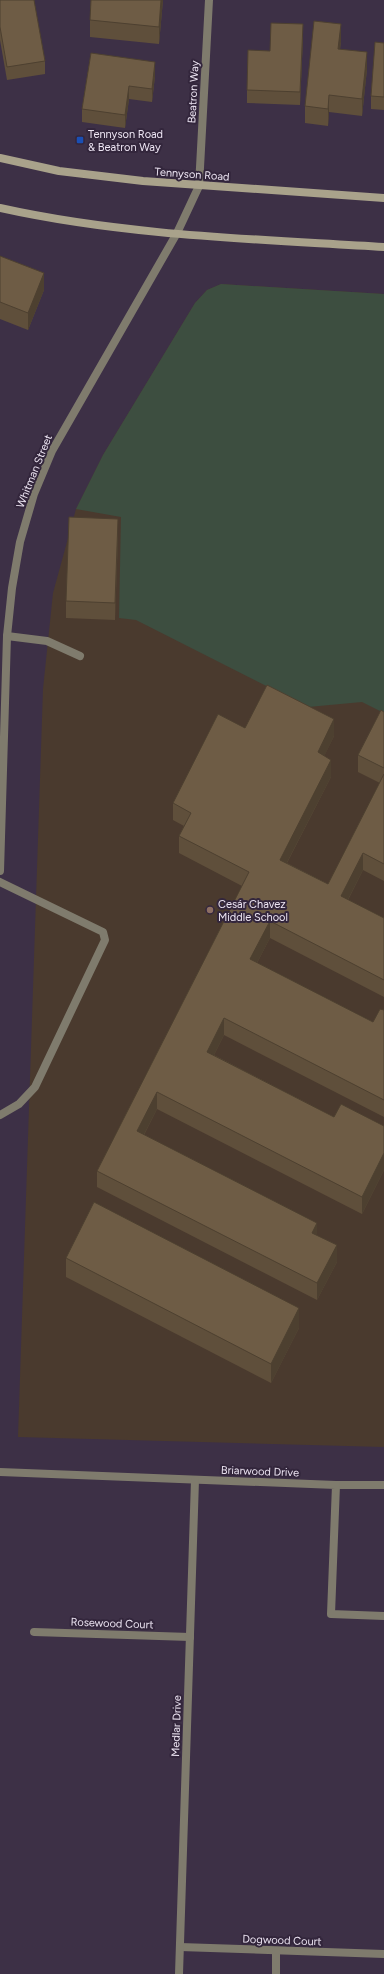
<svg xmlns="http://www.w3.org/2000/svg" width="384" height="1974" font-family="Figtree,sans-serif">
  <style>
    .education { fill: #4a3a2e }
    .green { fill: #3d4e40 }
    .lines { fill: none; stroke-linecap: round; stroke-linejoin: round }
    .service { stroke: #7f7b6d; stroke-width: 8 }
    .minor { stroke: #7f7b6d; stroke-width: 8 }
    .tertiary { stroke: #7f7b6d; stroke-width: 8 }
    .secondary { stroke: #a9a28b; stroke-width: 8 }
    .wall { fill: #5f4f3b }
    .shaded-wall { fill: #4d4030 }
    .building { fill: #6e5c45; stroke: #4d4030 }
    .transit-dot { fill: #1a4fb4; stroke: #33263c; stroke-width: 1.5 }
    .education-dot { fill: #8d6e63; stroke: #33263c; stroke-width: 1.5 }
    .labels { text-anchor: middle; stroke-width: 4; stroke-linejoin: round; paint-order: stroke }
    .street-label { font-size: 11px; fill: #ede5f3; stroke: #33263c }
    .poi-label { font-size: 11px; fill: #ede5f3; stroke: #33263c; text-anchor: start }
  </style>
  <rect width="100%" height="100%" fill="#3d3046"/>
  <!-- education -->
  <path class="education" d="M 221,284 L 384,294 L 384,1447 L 18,1437 L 43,689 L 53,593 L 76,509 L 103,455 L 195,303 L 207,290 Z"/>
  <!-- green -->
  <path class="green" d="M 221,284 L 384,294 L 384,713 L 362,702 L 308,707 L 136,620 L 119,618 L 121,517 L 76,509 L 103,455 L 195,303 L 207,290 Z"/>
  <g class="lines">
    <!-- service -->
    <g class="service">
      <path d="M 7,636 L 47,641 L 80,656"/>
      <path d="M 0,882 L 103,932 L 105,940 L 35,1087 L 19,1104 L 0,1115"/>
      <path d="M 336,1485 L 384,1485"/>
    </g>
    <!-- minor -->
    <g class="minor">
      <path d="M 199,186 L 209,0"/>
      <path d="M 0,1472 L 336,1485 L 331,1614 L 384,1616"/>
      <path d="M 34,1632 L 190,1637"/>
      <path d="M 180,1947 L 384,1954"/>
      <path d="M 179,1974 L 195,1480"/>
      <path d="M 276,1974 L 276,1951"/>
    </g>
    <!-- tertiary -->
    <path class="tertiary" d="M 0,871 L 7,636 L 12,588 L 20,542 L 34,494 L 52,451 L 177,233 L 199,186"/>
    <!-- secondary -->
    <g class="secondary">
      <path d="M 0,158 L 59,171 L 143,181 L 384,198"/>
      <path d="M 0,208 C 126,236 256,239 384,247"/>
    </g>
  </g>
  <!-- wall -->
  <g class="wall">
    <path d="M 0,0 L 45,61 L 45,74 L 7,80 L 0,40 Z"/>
    <path d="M 91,0 L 163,0 L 159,44 L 90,37 L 90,20 Z"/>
    <path d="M 303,37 L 300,105 L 247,103 L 247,90 L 270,51 Z"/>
    <path d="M 341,41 L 340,49 L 367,69 L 362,116 L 329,112 L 328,126 L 305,123 L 305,106 Z"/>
    <path d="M 384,43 L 384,110 L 371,109 L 371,96 Z"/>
    <path d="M 91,53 L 155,76 L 152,102 L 129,99 L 125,128 L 82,122 L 82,109 Z"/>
    <path d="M 0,256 L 44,290 L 28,330 L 0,319 Z"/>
    <path d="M 118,536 L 115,620 L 66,618 L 66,601 Z"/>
    <path d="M 384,712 L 384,881 L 363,870 L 348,900 L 384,918 L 384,997 L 270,938 L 257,963 L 373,1022 L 384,1010 L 384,1117 L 224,1035 L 214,1055 L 334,1117 L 384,1126 L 384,1170 L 362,1214 L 157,1109 L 144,1135 L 317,1235 L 337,1262 L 317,1300 L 97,1187 L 97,1171 L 242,886 L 179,853 L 179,836 L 184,826 L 173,820 L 173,803 L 245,728 L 334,736 L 324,756 L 331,777 L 287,863 L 328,884 L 380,783 L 358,772 L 358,755 Z"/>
    <path d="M 66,1258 L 299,1328 L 271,1383 L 66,1277 Z"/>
  </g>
  <!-- shaded-wall -->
  <g class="shaded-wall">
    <path d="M 161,0 L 163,0 L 159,44 L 159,27 Z"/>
    <path d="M 303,24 L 303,37 L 300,105 L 300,92 Z"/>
    <path d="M 341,24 L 341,41 L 338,66 L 338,49 Z"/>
    <path d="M 367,52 L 367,69 L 362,116 L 362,99 Z"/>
    <path d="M 155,62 L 155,76 L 152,102 L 152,89 Z"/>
    <path d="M 129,86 L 129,99 L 125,128 L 125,115 Z"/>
    <path d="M 329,95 L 329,112 L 328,126 L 328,109 Z"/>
    <path d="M 44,273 L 44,290 L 28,330 L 28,313 Z"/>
    <path d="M 118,519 L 118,536 L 115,620 L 115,603 Z"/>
    <path d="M 334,719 L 334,736 L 318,769 L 318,752 Z"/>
    <path d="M 331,760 L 331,777 L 280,876 L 280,860 Z"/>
    <path d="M 363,853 L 363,870 L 341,913 L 341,896 Z"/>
    <path d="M 270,921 L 270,938 L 250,976 L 250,959 Z"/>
    <path d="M 224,1018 L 224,1035 L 207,1069 L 207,1052 Z"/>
    <path d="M 157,1092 L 157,1109 L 137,1148 L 137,1131 Z"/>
    <path d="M 384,1153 L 384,1170 L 362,1214 L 362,1197 Z"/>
    <path d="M 317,1223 L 317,1240 L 312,1233 Z"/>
    <path d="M 337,1245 L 337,1262 L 317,1300 L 317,1283 Z"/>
    <path d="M 299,1308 L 299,1328 L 271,1383 L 271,1364 Z"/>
  </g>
  <!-- building -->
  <g class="building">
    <path d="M 0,0 L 34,0 L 45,61 L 7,67 L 0,27 Z"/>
    <path d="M 91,0 L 161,0 L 159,27 L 90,20 Z"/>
    <path d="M 314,21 L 341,24 L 338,49 L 367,52 L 362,99 L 329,95 L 328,109 L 305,106 Z"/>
    <path d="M 271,23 L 303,24 L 300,92 L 247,90 L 248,50 L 270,51 Z"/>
    <path d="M 375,42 L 384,43 L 384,97 L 371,96 Z"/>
    <path d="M 91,53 L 155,62 L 152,89 L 129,86 L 125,115 L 82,109 Z"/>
    <path d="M 0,256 L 44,273 L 28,313 L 0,302 Z"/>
    <path d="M 69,517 L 118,519 L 115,603 L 66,601 Z"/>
    <path d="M 267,685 L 334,719 L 318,752 L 331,760 L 280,860 L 328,884 L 384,774 L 384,864 L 363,853 L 341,896 L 384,918 L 384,980 L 270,921 L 250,959 L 373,1022 L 380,1009 L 384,1010 L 384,1100 L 224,1018 L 207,1052 L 334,1117 L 341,1104 L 384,1126 L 384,1153 L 362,1197 L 157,1092 L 137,1131 L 317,1223 L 312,1233 L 337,1245 L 317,1283 L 97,1171 L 249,872 L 179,836 L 191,813 L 173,803 L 218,714 L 245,728 Z"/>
    <path d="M 381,710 L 384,712 L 384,768 L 358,755 Z"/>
    <path d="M 94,1202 L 299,1308 L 271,1364 L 66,1258 Z"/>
  </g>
  <!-- markers -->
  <rect class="transit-dot" x="76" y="136" width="8" height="8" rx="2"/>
  <circle class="education-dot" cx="210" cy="910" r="4"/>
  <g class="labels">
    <!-- street labels -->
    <g class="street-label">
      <text transform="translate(193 92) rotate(-87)" y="4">Beatron Way</text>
      <text transform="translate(192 174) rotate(4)" y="4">Tennyson Road</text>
      <text transform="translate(34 471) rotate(-68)" y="4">Whitman Street</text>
      <text transform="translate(260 1471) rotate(2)" y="4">Briarwood Drive</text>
      <text transform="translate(112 1623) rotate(2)" y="4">Rosewood Court</text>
      <text transform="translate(176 1726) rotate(-88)" y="4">Medlar Drive</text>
      <text transform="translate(282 1940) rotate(2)" y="4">Dogwood Court</text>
    </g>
    <!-- poi labels -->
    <g class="poi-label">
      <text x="88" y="138">Tennyson Road<tspan x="88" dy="13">&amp; Beatron Way</tspan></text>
      <text x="218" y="908">Cesár Chavez<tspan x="218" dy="13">Middle School</tspan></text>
    </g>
  </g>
</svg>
